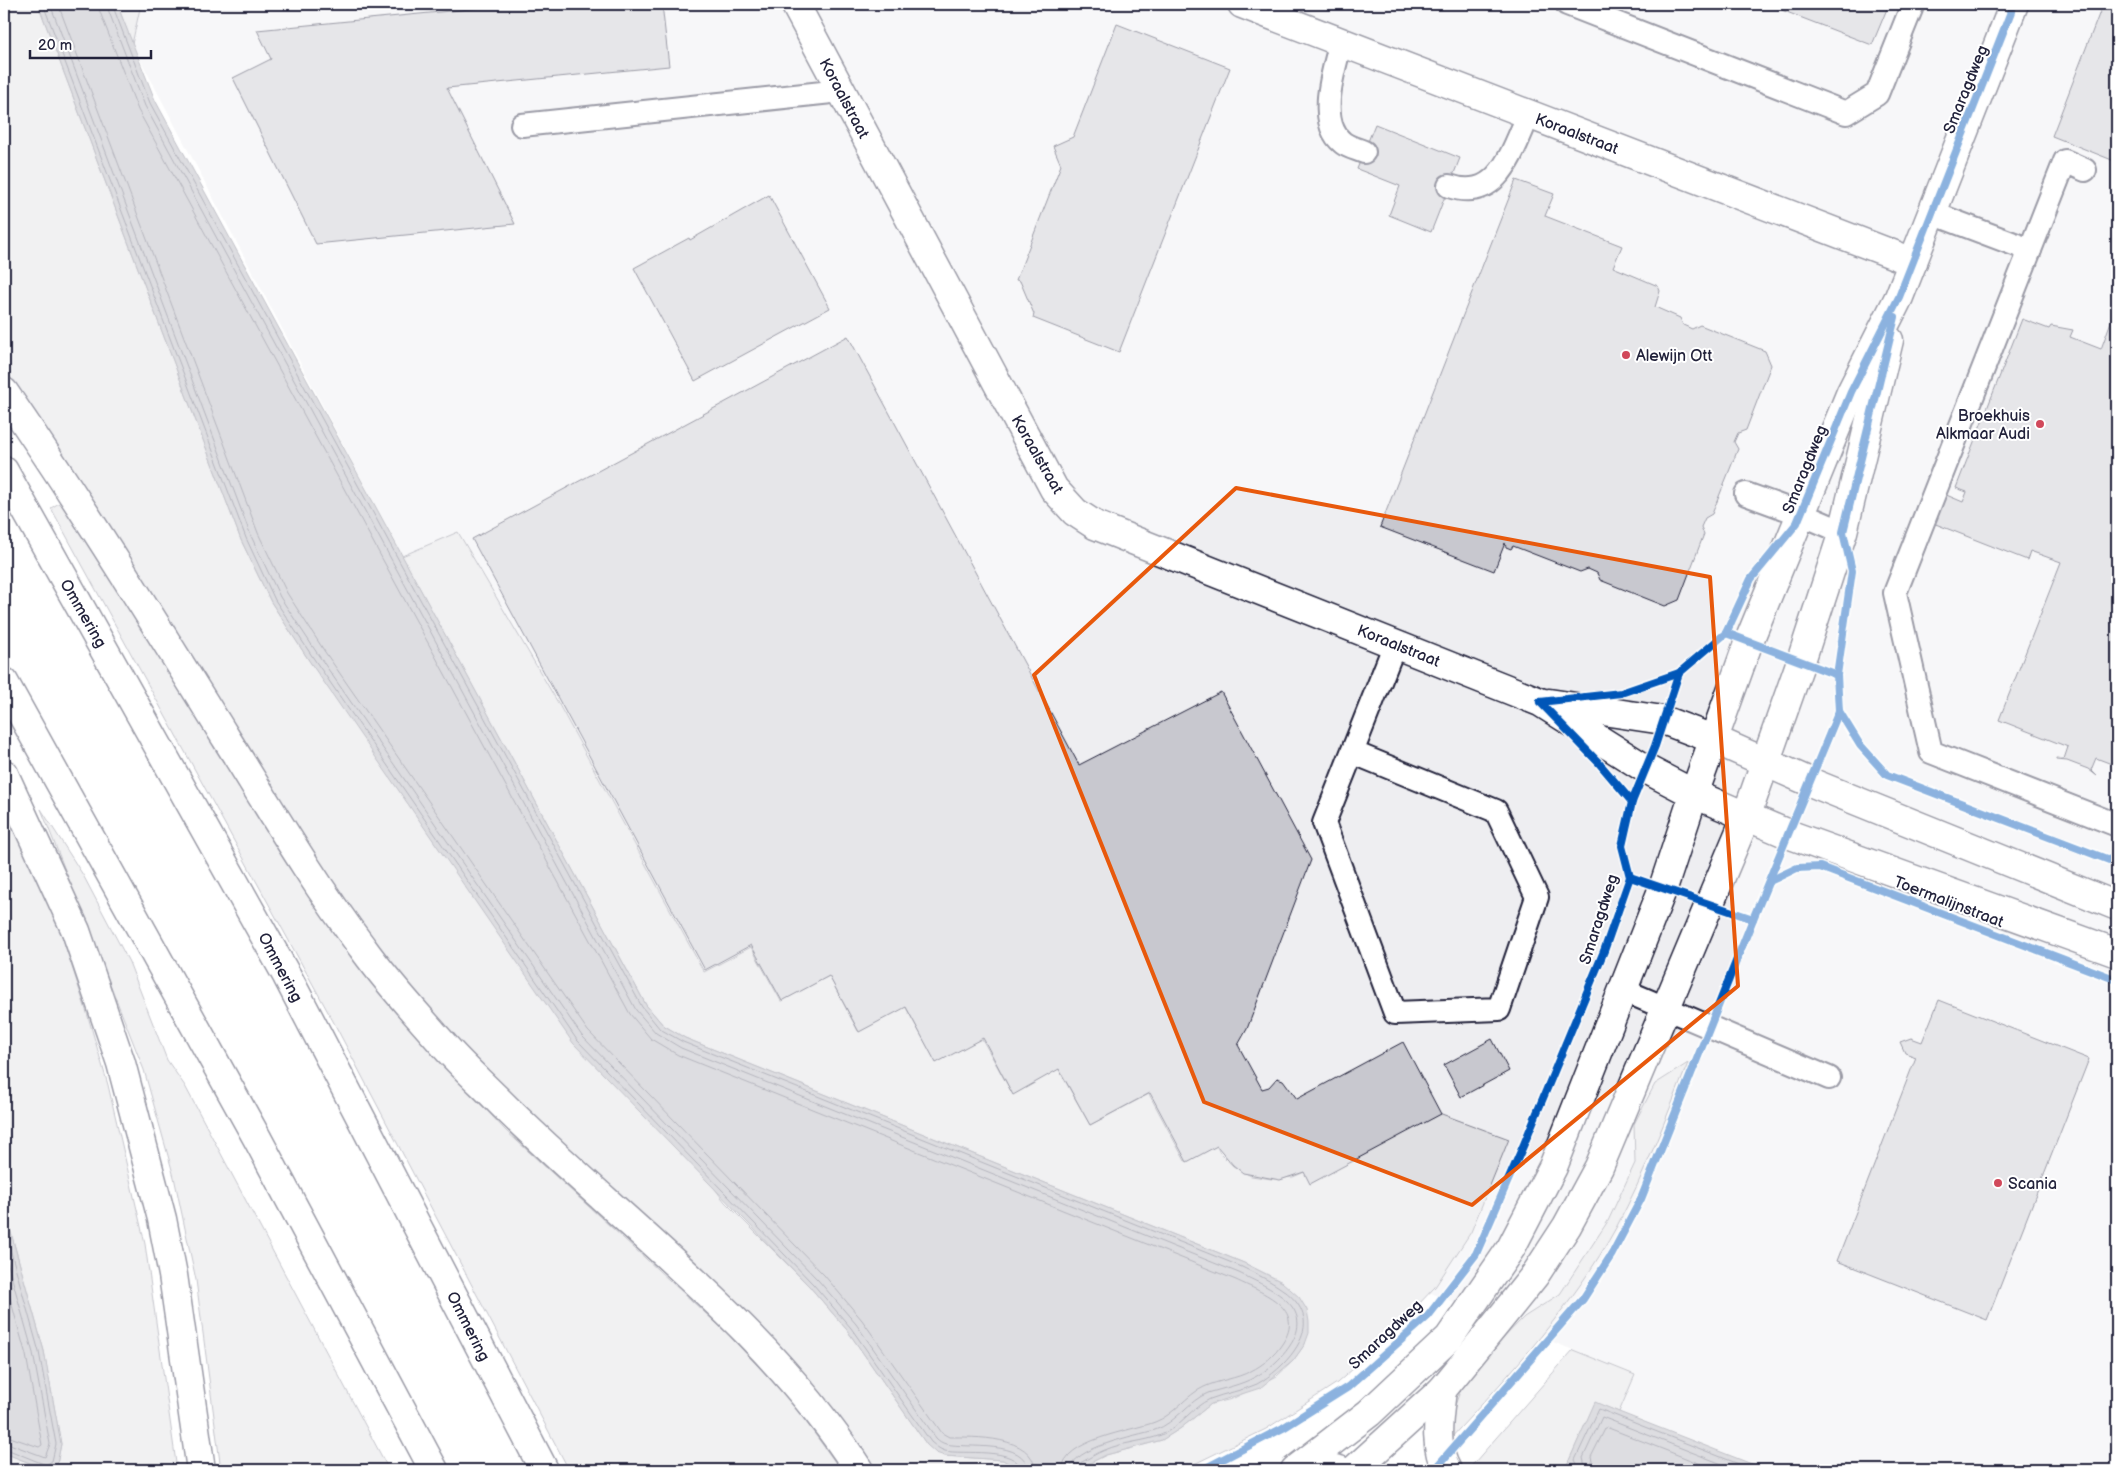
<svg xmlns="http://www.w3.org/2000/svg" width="2121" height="1474" font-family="'Balsamiq Sans',sans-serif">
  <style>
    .built { fill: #eeeef1 }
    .green { fill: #dfdfe2; stroke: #80808e }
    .water { fill: #b4b4bc; stroke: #7a7a88 }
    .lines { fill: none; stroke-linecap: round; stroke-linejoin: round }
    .shore { stroke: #5c5c6f; stroke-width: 1 }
    .building { fill: #c8c8cf; stroke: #22223b }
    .lane-casing { stroke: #22223b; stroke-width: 26 }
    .street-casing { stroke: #22223b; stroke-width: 31 }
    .secondary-casing { stroke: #22223b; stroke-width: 31 }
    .highway-casing { stroke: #22223b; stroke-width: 31 }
    .lane { stroke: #fff; stroke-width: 22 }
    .street { stroke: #fff; stroke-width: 28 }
    .secondary { stroke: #fff; stroke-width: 28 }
    .highway { stroke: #fff; stroke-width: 28 }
    .cycleway-casing { stroke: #fff; stroke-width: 11 }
    .cycleway { stroke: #0057b8; stroke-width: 8 }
    .marked { fill: none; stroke: #e8590c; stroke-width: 4; stroke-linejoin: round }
    .poi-dot { fill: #d1495b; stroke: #fff; stroke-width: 2 }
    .labels { text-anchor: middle; stroke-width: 4; stroke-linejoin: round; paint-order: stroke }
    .street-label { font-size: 16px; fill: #22223b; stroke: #fff }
    .poi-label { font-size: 16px; fill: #22223b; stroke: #fff; text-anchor: start }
  </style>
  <rect width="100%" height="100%" fill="#fff"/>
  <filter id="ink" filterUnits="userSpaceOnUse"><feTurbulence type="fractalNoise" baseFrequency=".02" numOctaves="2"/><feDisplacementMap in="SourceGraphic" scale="10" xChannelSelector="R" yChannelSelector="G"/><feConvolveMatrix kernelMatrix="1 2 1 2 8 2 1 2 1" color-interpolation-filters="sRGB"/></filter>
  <g filter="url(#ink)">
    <!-- built -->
    <path class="built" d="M 141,4 L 2117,4 L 2117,1470 L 1468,1470 L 1573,1350 L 758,1023 L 646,1005 L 402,556 L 132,44 Z"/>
    <!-- green -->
    <g class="green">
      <path d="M 4,4 L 38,4 L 241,540 L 271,602 L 310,662 L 725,1202 L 810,1287 L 847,1330 L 927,1445 L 945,1456 L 1003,1460 L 1019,1470 L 867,1470 L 445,1034 L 355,922 L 4,368 Z"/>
      <path d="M 117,4 L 141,4 L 132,44 Z"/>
      <path d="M 64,500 L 337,936 L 402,1019 L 505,1130 L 727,1333 L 790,1400 L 841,1470 L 569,1470 L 333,1021 L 51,508 Z"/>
      <path d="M 458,532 L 557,701 L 704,972 L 751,947 L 781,1001 L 829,976 L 858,1031 L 905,1006 L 936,1062 L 981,1037 L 1012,1093 L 1058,1068 L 1090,1125 L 1149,1094 L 1185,1161 L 1216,1145 L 1220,1153 L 1233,1166 L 1251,1176 L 1272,1179 L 1293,1177 L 1439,1113 L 1509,1139 L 1471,1232 L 1435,1287 L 1378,1347 L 1337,1383 L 1266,1429 L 1182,1470 L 1076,1470 L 1106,1455 L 1162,1440 L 1181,1428 L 1211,1404 L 1232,1399 L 1277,1376 L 1293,1361 L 1305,1344 L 1282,1282 L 1244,1263 L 685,1038 L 663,1025 L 646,1005 L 402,556 Z"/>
      <path d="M 4,802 L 44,888 L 60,930 L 87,1013 L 108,1085 L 145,1244 L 177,1470 L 48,1470 L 57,1464 L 61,1444 L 44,1351 L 4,1208 Z"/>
      <path d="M 41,809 L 83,875 L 129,962 L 167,1060 L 185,1086 L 389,1470 L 221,1470 L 196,1280 L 174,1177 L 144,1070 Z"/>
      <path d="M 1688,1063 C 1666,1118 1645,1173 1617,1226 C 1574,1305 1510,1374 1449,1440 L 1449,1422 L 1462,1386 L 1473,1369 L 1524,1317 L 1560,1294 L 1608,1221 L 1635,1163 L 1634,1124 L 1655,1084 Z"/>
      <path d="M 1573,1350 L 1635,1375 L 1619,1412 L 1595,1403 L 1567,1465 L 1580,1470 L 1468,1470 Z"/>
      <path d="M 4,1453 L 5,1453 L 47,1470 L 4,1470 Z"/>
    </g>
    <!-- water -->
    <g class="water">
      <path d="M 38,4 L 117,4 L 155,100 L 646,1005 L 663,1025 L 685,1038 L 1244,1263 L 1282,1282 L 1299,1297 L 1307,1310 L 1309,1322 L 1309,1333 L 1305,1344 L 1293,1361 L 1260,1388 L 1211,1404 L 1181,1428 L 1162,1440 L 1106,1455 L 1076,1470 L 1019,1470 L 1003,1460 L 945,1456 L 936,1453 L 927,1445 L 847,1330 L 810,1287 L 573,1043 L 310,662 L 271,602 L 241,540 Z"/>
      <path d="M 4,1208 L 44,1351 L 61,1444 L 57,1464 L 48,1470 L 4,1453 Z"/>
      <path d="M 1595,1402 L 1619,1412 L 1767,1470 L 1580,1470 L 1567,1465 Z"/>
    </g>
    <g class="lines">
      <!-- shore -->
      <g class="shore">
        <path d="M 43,4 L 246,538 L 275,600 L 314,659 L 577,1040 L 813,1284 L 851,1328 L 931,1442 C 936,1446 939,1449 945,1451 C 961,1455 1018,1446 1021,1470"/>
        <path d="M 50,4 L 251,536 L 280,597 L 319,656 L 582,1036 L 818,1280 L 856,1324 L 936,1438 C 939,1441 942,1443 946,1444 C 966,1449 1026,1439 1028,1470"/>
        <path d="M 58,4 L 258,533 L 287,593 L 325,652 L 588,1031 L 824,1275 L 862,1320 L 942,1433 L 949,1437 C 973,1437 1034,1435 1035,1470"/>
        <path d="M 98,4 L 100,12 L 138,110 L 630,1014 L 651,1039 L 678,1055 L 1236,1280 C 1263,1293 1307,1308 1282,1344 C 1275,1355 1263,1365 1251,1371 C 1236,1379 1219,1380 1204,1387 C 1186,1395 1174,1415 1155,1422 C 1132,1431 1063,1439 1062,1470"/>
        <path d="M 106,4 L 145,106 L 636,1010 L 656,1033 L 681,1048 L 1239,1273 C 1269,1288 1318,1306 1289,1347 C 1281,1359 1268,1370 1255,1377 C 1241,1385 1224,1388 1208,1393 C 1189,1400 1176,1423 1155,1430 C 1137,1435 1071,1448 1070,1470"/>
        <path d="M 112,4 L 150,103 L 642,1007 L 660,1029 L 683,1042 L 1242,1267 C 1276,1284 1326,1305 1294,1351 C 1285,1364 1271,1376 1257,1384 C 1242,1391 1225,1393 1210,1399 C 1192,1407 1180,1427 1161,1435 C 1143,1442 1123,1442 1105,1450 C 1096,1453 1087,1460 1078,1464 L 1076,1470"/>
        <path d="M 4,1227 L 39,1352 L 56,1444 L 52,1461 L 46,1465 L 4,1448"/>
        <path d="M 4,1250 L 33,1353 L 50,1444 L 45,1457 L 4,1442"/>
        <path d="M 4,1277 L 26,1355 L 42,1445 L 39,1447 L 4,1435"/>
        <path d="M 1580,1470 L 1575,1460 L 1599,1409 L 1754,1470"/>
        <path d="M 1586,1470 L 1583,1458 L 1602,1417 L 1737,1470"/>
        <path d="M 1594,1470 L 1591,1457 L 1606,1427 L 1716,1470"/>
      </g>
    </g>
    <!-- building -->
    <g class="building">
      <path d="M 521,4 L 662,4 L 669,66 L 447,88 L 515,224 L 316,244 L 233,78 L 271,59 L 257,30 Z"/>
      <path d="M 1766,4 L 1889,4 L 1872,45 Z"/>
      <path d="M 2103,4 L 2117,4 L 2117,162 L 2052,136 Z"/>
      <path d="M 1117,24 L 1230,68 L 1119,352 L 1033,318 L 1034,314 L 1020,281 L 1016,280 L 1061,165 L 1053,146 L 1073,137 Z"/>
      <path d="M 1375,124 L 1460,158 L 1431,232 L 1389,215 L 1400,186 L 1357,169 Z"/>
      <path d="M 1516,180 L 1554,194 L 1545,216 L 1622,246 L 1613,267 L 1658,286 L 1660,291 L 1655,307 L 1680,318 L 1683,325 L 1692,329 L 1700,325 L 1765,351 L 1771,365 L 1746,430 L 1738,433 L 1734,442 L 1738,449 L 1712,514 L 1705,518 L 1701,527 L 1704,534 L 1679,600 L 1665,606 L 1600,580 L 1597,573 L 1588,569 L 1580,572 L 1513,546 L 1511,549 L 1506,547 L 1505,543 L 1494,571 L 1380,527 Z"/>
      <path d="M 769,195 L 830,308 L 695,381 L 634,268 L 689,238 L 690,240 Z"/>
      <path d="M 2113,316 L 2117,318 L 2117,766 L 2096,758 L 2091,770 L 2097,776 L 2088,769 L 2067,761 L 2056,760 L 2056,758 L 2064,759 L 2068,747 L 1999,720 L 2061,562 L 2030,551 L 2027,560 L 1933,523 L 1944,494 L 1963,502 L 1967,492 L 1956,488 L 2022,319 L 2049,329 L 2051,326 L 2073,330 L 2070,337 L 2101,349 Z"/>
      <path d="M 848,336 L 1079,765 L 1221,692 L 1311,860 L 1247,1029 L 1238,1045 L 1262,1089 L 1269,1087 L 1277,1078 L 1283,1080 L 1297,1099 L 1403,1042 L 1441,1114 L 1310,1184 L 1304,1172 L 1280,1180 L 1243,1173 L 1233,1165 L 1217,1146 L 1187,1162 L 1150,1093 L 1090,1125 L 1059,1069 L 1013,1095 L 983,1038 L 936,1063 L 906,1007 L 859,1032 L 829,976 L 782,1001 L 751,945 L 705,970 L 472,539 Z"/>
      <path d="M 1939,1000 L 2089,1059 L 1987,1320 L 1837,1261 L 1916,1057 L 1905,1053 L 1900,1042 L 1911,1038 L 1922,1042 Z"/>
      <path d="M 1492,1039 L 1509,1071 L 1461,1097 L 1444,1065 Z"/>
    </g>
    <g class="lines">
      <defs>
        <g id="lane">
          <path d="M 1567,4 L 1846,113 L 1877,94 L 1913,4"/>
          <path d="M 1341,42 C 1334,69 1316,122 1343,143 C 1348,147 1357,149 1364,152"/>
          <path d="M 522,125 L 841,91"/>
          <path d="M 2085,170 L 2065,161 L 1895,593 L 1931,752 L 2117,825"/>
          <path d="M 1449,186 C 1499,203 1512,151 1529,114"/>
          <path d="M 1932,213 L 2030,250"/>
          <path d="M 1746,494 L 1801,514 L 1843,532"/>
          <path d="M 1354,753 L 1496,811 L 1537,897 L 1499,1009 L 1395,1013 L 1324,823 L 1395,644"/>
          <path d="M 1623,990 L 1829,1078"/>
        </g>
        <g id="street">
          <path d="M 795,4 L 1054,489 L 1075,512 L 1095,525 L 1540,702 L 1646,769 L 1694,794"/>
          <path d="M 1242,4 L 1913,262"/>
          <path d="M 1549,703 L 1663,720 L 1713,739"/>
          <path d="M 1442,1390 C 1439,1417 1433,1445 1447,1470"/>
          <path d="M 1308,1470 L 1306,1463 L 1339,1470"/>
        </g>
        <g id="secondary">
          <path d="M 1713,739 L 1810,782 L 2117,906"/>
          <path d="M 1694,794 L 1788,834 L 2117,953"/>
          <path d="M 1295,1470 L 1369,1413 L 1449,1338 L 1511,1248 L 1553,1167 L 1663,888 L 1694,794 L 1749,641 L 1851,392 L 1899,297 L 2014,4"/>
          <path d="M 1354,1470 L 1442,1390 L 1495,1325 L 1535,1275 L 1567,1226 L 1599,1167 L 1746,817 L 1801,661 L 1843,532 L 1889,340"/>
        </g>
        <g id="highway">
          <path d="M 4,392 C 83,507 156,625 229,743 C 272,812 313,882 362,947 C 386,981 415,1012 442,1043 C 459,1063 478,1080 496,1098 C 617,1220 765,1323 859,1470"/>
          <path d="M 4,471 L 287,976 L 544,1470"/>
          <path d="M 4,682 L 257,1138 L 434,1470"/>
          <path d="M 4,774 L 76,931 L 121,1063 L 162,1219 L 173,1275 L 201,1470"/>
        </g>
      </defs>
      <!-- lane casing -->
      <use href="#lane" class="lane-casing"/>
      <!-- street casing -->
      <use href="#street" class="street-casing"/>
      <!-- secondary casing -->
      <use href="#secondary" class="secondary-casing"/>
      <!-- highway casing -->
      <use href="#highway" class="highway-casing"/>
      <!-- lane -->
      <use href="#lane" class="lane"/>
      <!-- street -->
      <use href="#street" class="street"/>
      <!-- secondary -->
      <use href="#secondary" class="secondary"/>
      <!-- highway -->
      <use href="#highway" class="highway"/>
      <defs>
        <g id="cycleway">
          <path d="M 1726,633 L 1837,675"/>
          <path d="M 1540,702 L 1621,693 L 1679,673"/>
          <path d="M 1540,702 L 1598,762 L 1632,802"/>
          <path d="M 1839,711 L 1860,745 L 1887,775 L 2117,863"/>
          <path d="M 1630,877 L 1753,919"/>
          <path d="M 1770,881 L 1797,868 L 1820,867 L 2117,980"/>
          <path d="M 1202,1470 L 1283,1428 L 1348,1387 L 1428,1316 L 1476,1254 L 1524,1144 L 1604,951 L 1630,877 L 1622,846 L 1632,802 L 1655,746 L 1679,673 L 1726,633 L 1751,579 L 1797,523 L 1851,392 L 1899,297 L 2014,4"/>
          <path d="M 1434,1470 L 1583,1299 L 1612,1254 L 1641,1199 L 1753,919 L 1839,711 L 1837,675 L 1852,571 L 1843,532 L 1895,317"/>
        </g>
      </defs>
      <!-- cycleway casing -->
      <use href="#cycleway" class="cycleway-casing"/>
      <!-- cycleway -->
      <use href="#cycleway" class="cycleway"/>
    </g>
  </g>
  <!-- marked area -->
  <path d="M0 0H2121V1474H0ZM 1236,488 L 1710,577 L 1738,986 L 1472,1205 L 1204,1102 L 1034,675 Z" fill="#fff" fill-opacity=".55" fill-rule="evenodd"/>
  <path class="marked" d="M 1236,488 L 1710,577 L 1738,986 L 1472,1205 L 1204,1102 L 1034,675 Z"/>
  <!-- markers -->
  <g class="poi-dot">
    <circle cx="1626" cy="355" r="5"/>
    <circle cx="2040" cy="424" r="5"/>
    <circle cx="1998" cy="1183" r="5"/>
  </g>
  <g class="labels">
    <!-- street labels -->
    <g class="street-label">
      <text transform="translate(1965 89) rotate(-68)" y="6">Smaragdweg</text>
      <text transform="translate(845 98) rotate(62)" y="6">Koraalstraat</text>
      <text transform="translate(1577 133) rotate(21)" y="6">Koraalstraat</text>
      <text transform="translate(1038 454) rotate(60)" y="6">Koraalstraat</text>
      <text transform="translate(1804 469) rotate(-68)" y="6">Smaragdweg</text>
      <text transform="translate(84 613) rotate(60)" y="6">Ommering</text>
      <text transform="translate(1399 645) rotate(22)" y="6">Koraalstraat</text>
      <text transform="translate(1949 901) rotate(21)" y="6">Toermalijnstraat</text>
      <text transform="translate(1598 919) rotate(-72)" y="6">Smaragdweg</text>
      <text transform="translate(281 967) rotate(62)" y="6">Ommering</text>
      <text transform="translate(469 1326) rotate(63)" y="6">Ommering</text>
      <text transform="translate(1385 1334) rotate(-43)" y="6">Smaragdweg</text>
    </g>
    <!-- poi labels -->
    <g class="poi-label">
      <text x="1636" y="361">Alewijn Ott</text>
      <text x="2030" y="421" text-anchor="end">Broekhuis<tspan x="2030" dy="18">Alkmaar Audi</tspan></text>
      <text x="2008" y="1189">Scania</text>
    </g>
  </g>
  <!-- margin -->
  <rect width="2121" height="1474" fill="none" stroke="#fff" stroke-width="20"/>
  <rect x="10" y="10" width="2101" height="1454" fill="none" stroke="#22223b" stroke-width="2" filter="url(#ink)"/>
  <!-- scale -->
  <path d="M30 50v8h121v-8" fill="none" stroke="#22223b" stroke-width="2.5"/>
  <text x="38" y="50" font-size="15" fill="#22223b" stroke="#ffffff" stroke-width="4" paint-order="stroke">20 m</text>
</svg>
